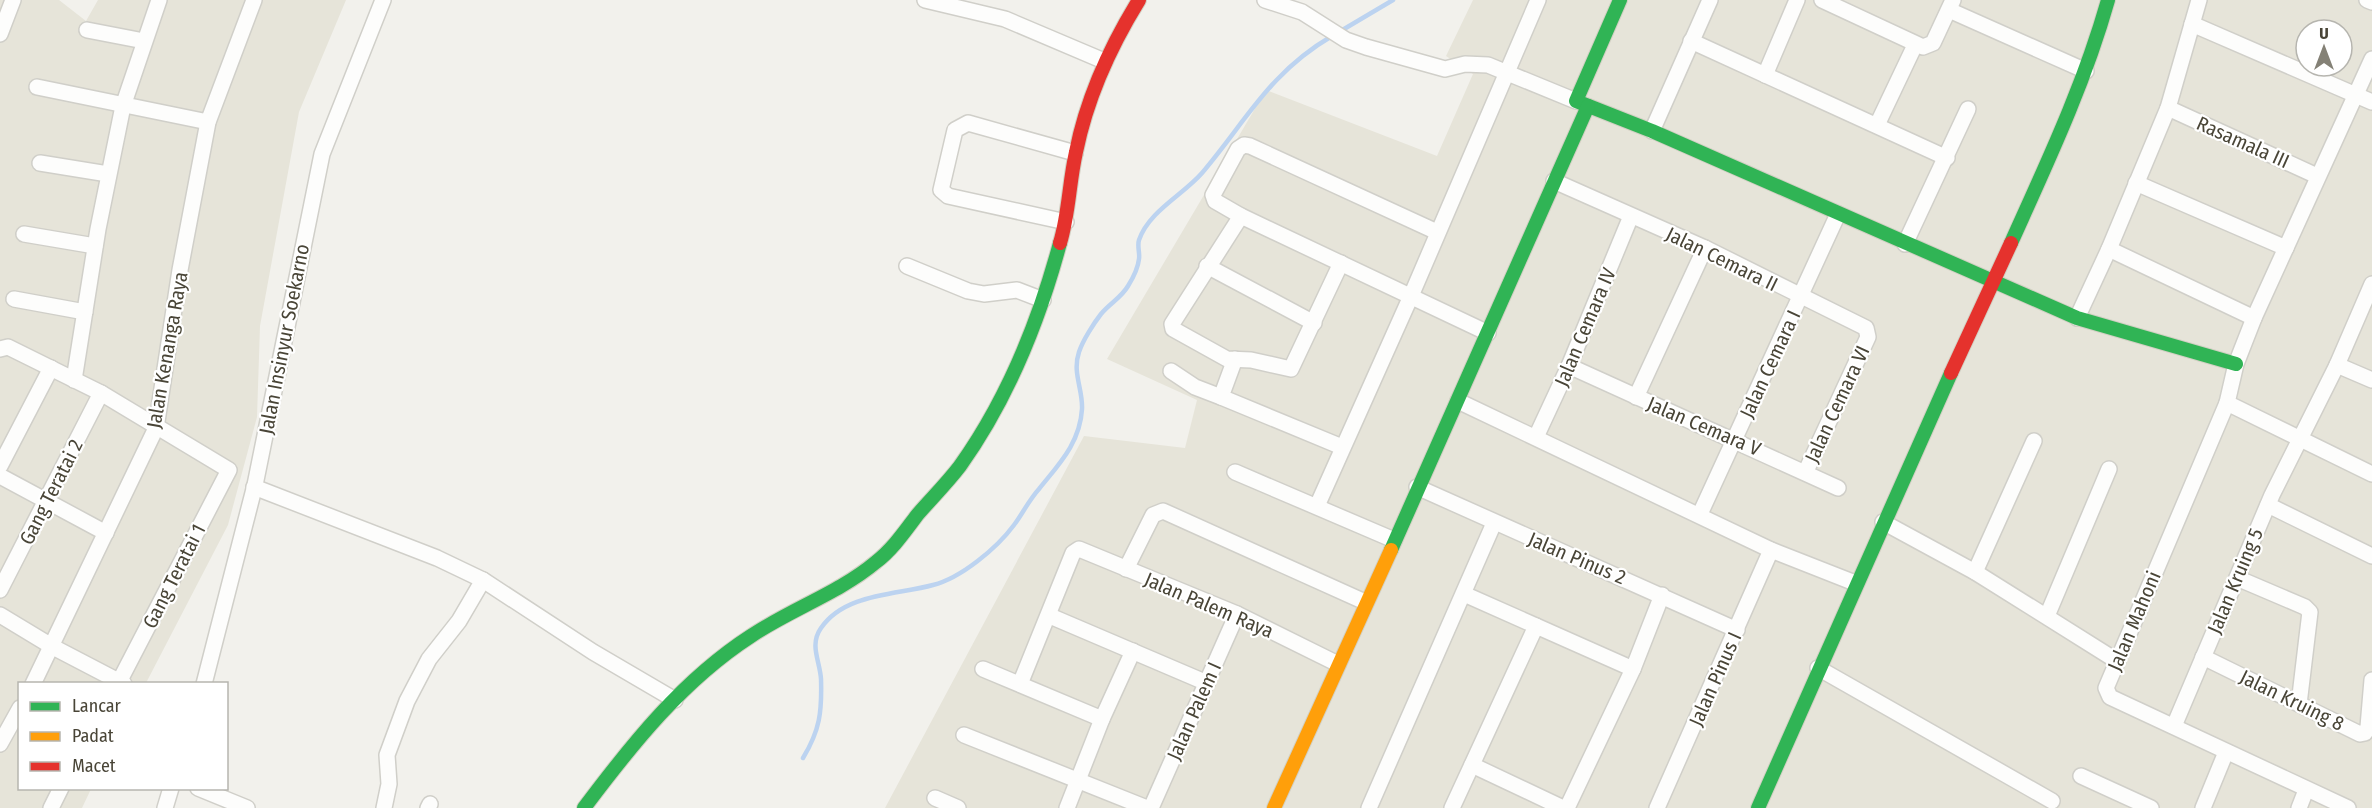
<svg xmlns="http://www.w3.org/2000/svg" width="2372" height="808" font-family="'Fira Sans Condensed',sans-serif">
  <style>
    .residential { fill: #e6e4d9; fill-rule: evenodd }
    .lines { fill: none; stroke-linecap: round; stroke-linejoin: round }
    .stream { stroke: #bcd3f0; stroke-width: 4.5 }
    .street-casing { stroke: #d0cfc9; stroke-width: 18 }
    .fast-casing { stroke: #d2d0c3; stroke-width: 16 }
    .slow-casing { stroke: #d2d0c3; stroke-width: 16 }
    .jam-casing { stroke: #d2d0c3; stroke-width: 16 }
    .street { stroke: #fdfdfc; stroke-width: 15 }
    .fast { stroke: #30b455; stroke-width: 14 }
    .slow { stroke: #ff9f0a; stroke-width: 14 }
    .jam { stroke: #e5322d; stroke-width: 14 }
    .labels { text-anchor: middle; stroke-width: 4.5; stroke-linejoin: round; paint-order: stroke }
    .street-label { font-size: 20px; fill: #494537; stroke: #fff }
  </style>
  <rect width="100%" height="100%" fill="#f2f1ec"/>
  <!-- residential -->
  <g class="residential">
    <path d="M 0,0 L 59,0 L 86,21 L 98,0 L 346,0 L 299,112 L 260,326 L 257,417 L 228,525 L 146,683 L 20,684 L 20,788 L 91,789 L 82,808 L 0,808 Z"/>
    <path d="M 1473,0 L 2372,0 L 2372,808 L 885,808 L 1084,436 L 1185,448 L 1197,400 L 1107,359 L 1266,90 L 1437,156 L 1473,74 L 1446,56 ZM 2306,30 L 2342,30 L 2342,66 L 2306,66 Z"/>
  </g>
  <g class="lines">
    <!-- stream -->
    <g class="stream">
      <path d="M 1339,32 L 1393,0"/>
      <path d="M 803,758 C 820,730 822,712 821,679 C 820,661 809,645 821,628 C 845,593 897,595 933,585 C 961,578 997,548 1014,525 C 1023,513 1029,500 1039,489 C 1059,464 1080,443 1082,409 C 1083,389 1072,373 1079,352 C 1083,340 1094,323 1101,314 C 1110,303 1121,298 1128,286 C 1133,278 1138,268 1139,259 C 1140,253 1137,246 1139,240 C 1149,211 1183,195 1202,173 C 1247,120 1269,73 1332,36"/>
    </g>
    <defs>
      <g id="street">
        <path d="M 925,0 L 1005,19 L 1104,61"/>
        <path d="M 1265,0 L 1302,12 L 1346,40 L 1366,47 L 1445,69 L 1465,64 L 1488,65 L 1576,101"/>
        <path d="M 1822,0 L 1923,47 L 1933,43 L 1953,0"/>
        <path d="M 2367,0 L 2372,2"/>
        <path d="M 1949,10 L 2086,71"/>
        <path d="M 2192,24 L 2372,102"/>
        <path d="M 87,30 L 144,41"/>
        <path d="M 0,34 L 13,0"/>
        <path d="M 1691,41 L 1947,158"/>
        <path d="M 2372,59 L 2254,318 L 2236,364 L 2227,403 L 2372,474"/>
        <path d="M 1765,75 L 1797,0"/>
        <path d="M 37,87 L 208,122"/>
        <path d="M 2168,108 L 2317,176"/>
        <path d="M 1877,125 L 1915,45"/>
        <path d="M 1652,131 L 1710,0"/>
        <path d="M 40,163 L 108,174"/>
        <path d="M 1554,181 L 1705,248 L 1866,328 L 1868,337 L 1806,471"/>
        <path d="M 2136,183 L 2286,248"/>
        <path d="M 1241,216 L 1172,324 L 1173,329 L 1227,359 L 1251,360 L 1291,369 L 1341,263"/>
        <path d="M 1066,222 L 948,196 L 941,190 L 955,130 L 968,123 L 1075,153"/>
        <path d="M 1437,232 L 1250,146 L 1244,145 L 1238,149 L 1213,195 L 1215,201 L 1241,216 L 1488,333"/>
        <path d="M 24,234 L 95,246"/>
        <path d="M 1905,244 L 1968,109"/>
        <path d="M 2109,249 L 2254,318"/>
        <path d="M 907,266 L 968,291 L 984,294 L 1017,290 L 1043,300"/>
        <path d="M 1207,266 L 1314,323"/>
        <path d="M 14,299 L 85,312"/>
        <path d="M 2077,318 L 2109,249 L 2168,108 L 2199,0"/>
        <path d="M 0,349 L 8,347 L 101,393 L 229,470 L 118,684"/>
        <path d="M 1235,359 L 1221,397 L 1342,447"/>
        <path d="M 2337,365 L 2372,380"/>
        <path d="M 1569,366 L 1838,488"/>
        <path d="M 1171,371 L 1195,387 L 1221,397"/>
        <path d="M 74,380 L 98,229 L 123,106 L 159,0"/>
        <path d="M 1636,397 L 1705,248"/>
        <path d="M 1458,401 L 1771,550 L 1855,583"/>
        <path d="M 2227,403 L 2106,688 L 2110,697 L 2348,808"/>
        <path d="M 1536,437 L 1569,366 L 1631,216"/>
        <path d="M 0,466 L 51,368"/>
        <path d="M 1235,472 L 1394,540"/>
        <path d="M 0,476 L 106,533"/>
        <path d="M 254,487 L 437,558 L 483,580 L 593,652 L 675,700"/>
        <path d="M 1417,487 L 1737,630"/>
        <path d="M 2268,505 L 2372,556"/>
        <path d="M 1317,506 L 1411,296 L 1538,0"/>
        <path d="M 1700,514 L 1838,214"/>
        <path d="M 1883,522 L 1975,572 L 2117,661"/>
        <path d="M 1126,569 L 1153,515 L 1163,511 L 1365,602"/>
        <path d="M 1975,572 L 2034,441"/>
        <path d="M 2237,578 L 2305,607 L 2310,612 L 2299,704"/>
        <path d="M 0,590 L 101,393"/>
        <path d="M 1464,594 L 1633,669"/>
        <path d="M 0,615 L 53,647 L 124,684"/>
        <path d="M 1050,616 L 1207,683"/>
        <path d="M 2047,616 L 2109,469"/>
        <path d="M 2203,657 L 2360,734 L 2365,733 L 2368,727 L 2372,680"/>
        <path d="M 1818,668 L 2052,801"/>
        <path d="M 983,669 L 1102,719"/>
        <path d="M 33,684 L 156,428 L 180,270 L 208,122 L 254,0"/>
        <path d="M 204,684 L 255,485 L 322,154 L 383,0"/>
        <path d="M 1020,684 L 1073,553 L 1079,549 L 1237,614 L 1338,664"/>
        <path d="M 2174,726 L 2272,495 L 2337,365 L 2372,284"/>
        <path d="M 964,735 L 1147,808"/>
        <path d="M 0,744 L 20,708"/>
        <path d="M 1472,765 L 1563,808"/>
        <path d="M 2081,776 L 2151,808"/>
        <path d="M 198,788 L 247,808"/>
        <path d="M 935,798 L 958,808"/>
        <path d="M 51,808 L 61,788"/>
        <path d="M 165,808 L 171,788"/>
        <path d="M 384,808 L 389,784 L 387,755 L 407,701 L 429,659 L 459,621 L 483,580"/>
        <path d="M 428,808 L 430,804"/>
        <path d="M 1067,808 L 1102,719 L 1133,651"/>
        <path d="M 1151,808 L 1237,614"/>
        <path d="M 1369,808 L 1494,523"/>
        <path d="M 1452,808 L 1536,626"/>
        <path d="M 1567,808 L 1633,669 L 1662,595"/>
        <path d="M 1657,808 L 1771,550"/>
        <path d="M 2203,808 L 2226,752"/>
        <path d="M 2299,808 L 2306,790"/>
      </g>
      <g id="fast">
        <path d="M 1620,0 L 1576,101 L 1652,131 L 2077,318 L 2236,364"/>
        <path d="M 2011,243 C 2047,163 2084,85 2108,0"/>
        <path d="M 1391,550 L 1588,106"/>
        <path d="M 584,808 C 632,744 683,680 751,636 C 791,609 839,593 876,562 C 893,549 905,531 918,514 C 932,498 947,483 960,466 C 1007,400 1039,321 1060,243"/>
        <path d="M 1758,808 L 1951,373"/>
      </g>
      <path id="slow" d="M 1274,808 L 1391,550"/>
      <g id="jam">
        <path d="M 1060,243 C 1069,213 1069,183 1076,152 C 1087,97 1110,47 1139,0"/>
        <path d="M 1951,373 L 2011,243"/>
      </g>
    </defs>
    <!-- street casing -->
    <use href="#street" class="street-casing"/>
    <!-- fast casing -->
    <use href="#fast" class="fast-casing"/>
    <!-- slow casing -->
    <use href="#slow" class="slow-casing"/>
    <!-- jam casing -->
    <use href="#jam" class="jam-casing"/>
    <!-- street -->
    <use href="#street" class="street"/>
    <!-- fast -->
    <use href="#fast" class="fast"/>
    <!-- slow -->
    <use href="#slow" class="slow"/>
    <!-- jam -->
    <use href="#jam" class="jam"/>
  </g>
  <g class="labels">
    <!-- street labels -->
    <g class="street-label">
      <text transform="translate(2243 142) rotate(24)" y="7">Rasamala III</text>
      <text transform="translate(1722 259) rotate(26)" y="7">Jalan Cemara II</text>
      <text transform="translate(1585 327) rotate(-67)" y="7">Jalan Cemara IV</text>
      <text transform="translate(284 339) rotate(-79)" y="7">Jalan Insinyur Soekarno</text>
      <text transform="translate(167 350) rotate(-80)" y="7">Jalan Kenanga Raya</text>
      <text transform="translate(1770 364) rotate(-65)" y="7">Jalan Cemara I</text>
      <text transform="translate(1837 404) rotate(-65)" y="7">Jalan Cemara VI</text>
      <text transform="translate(1704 426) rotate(23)" y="7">Jalan Cemara V</text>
      <text transform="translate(51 492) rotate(-63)" y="7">Gang Teratai 2</text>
      <text transform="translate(1577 558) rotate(23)" y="7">Jalan Pinus 2</text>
      <text transform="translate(174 576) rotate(-63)" y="7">Gang Teratai 1</text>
      <text transform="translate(2235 581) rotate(-67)" y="7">Jalan Kruing 5</text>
      <text transform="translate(1209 605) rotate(23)" y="7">Jalan Palem Raya</text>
      <text transform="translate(2134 621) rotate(-67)" y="7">Jalan Mahoni</text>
      <text transform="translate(1715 679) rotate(-66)" y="7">Jalan Pinus I</text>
      <text transform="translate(2292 700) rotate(26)" y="7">Jalan Kruing 8</text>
      <text transform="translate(1194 711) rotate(-66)" y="7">Jalan Palem I</text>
    </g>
  </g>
  <!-- legend -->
  <rect x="18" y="682" width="210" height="108" fill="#ffffff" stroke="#b6b5af" stroke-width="1.5"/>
  <rect x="30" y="702" width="30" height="9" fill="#30b455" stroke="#b6b5af" stroke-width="1.5"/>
  <text x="72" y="712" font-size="18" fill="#494537">Lancar</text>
  <rect x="30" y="732" width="30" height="9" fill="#ff9f0a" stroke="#b6b5af" stroke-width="1.5"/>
  <text x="72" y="742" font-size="18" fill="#494537">Padat</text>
  <rect x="30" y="762" width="30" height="9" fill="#e5322d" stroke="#b6b5af" stroke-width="1.5"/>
  <text x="72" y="772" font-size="18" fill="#494537">Macet</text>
  <!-- north arrow -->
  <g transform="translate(2324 48)"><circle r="28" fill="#ffffff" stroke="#b6b5af" stroke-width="1.5"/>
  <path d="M0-4.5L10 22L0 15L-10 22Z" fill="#848176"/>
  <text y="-9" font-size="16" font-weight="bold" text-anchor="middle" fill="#494537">U</text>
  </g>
</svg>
